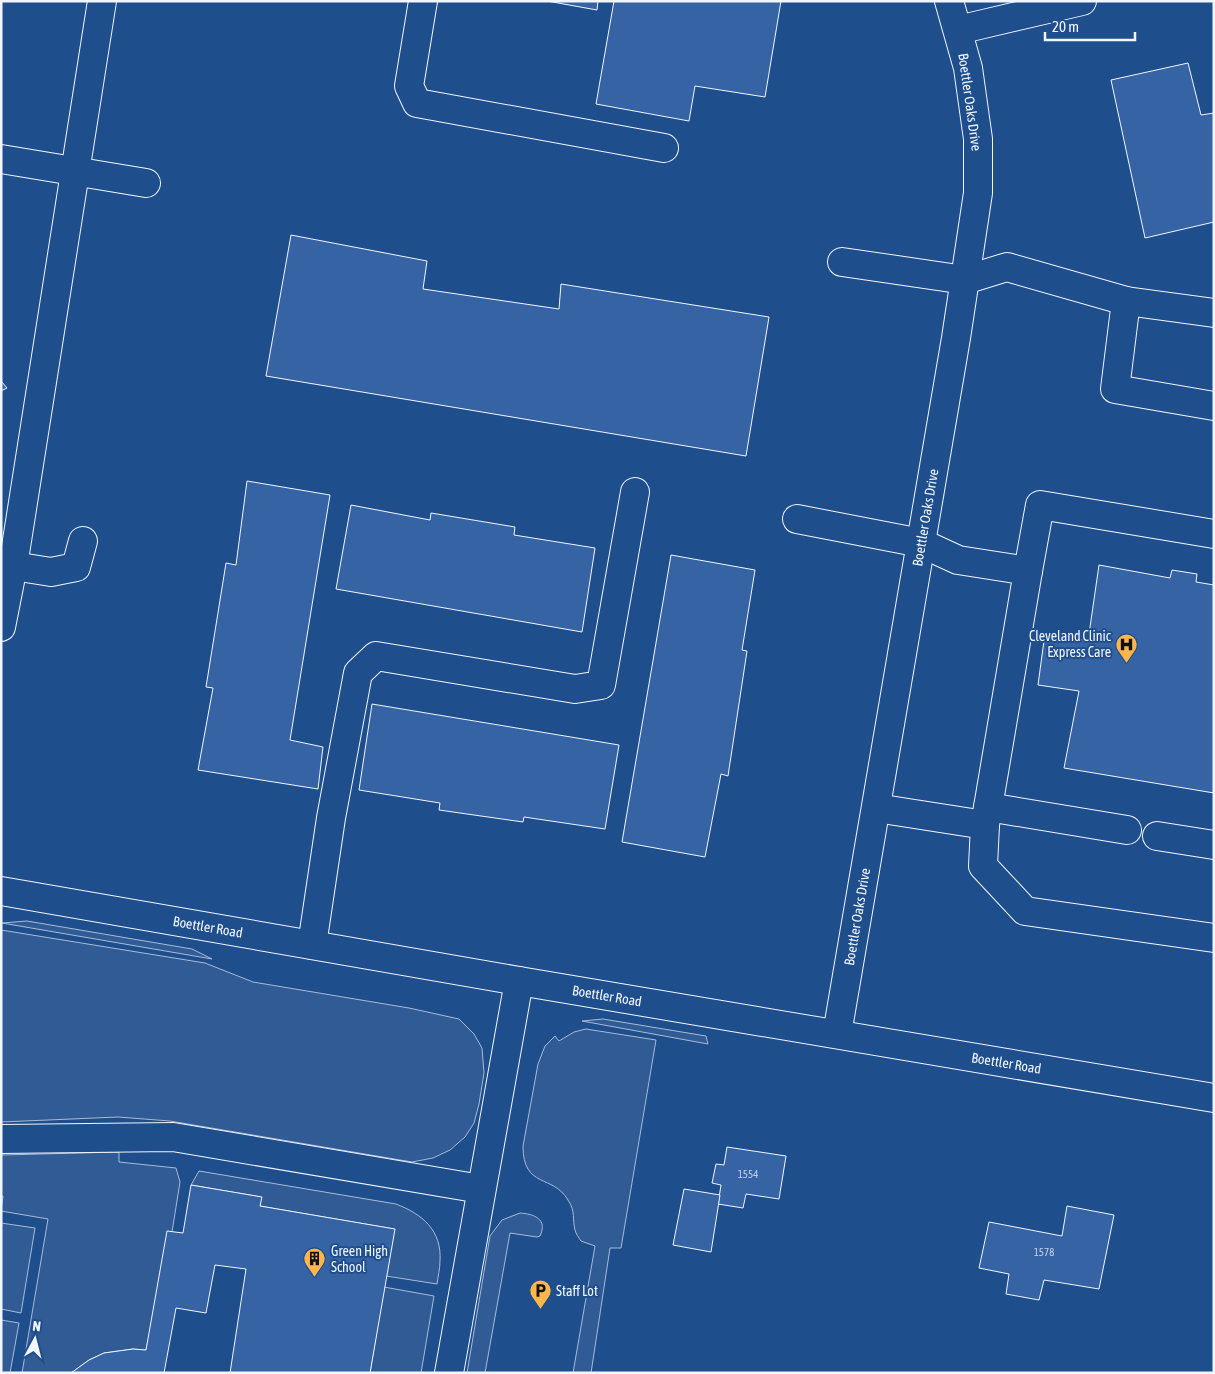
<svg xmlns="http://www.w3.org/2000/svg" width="1215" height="1374" font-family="'Asap Condensed',sans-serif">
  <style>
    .green { fill: #305b95; stroke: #a8bbd7 }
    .building { fill: #3563a3; stroke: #f2f6ff }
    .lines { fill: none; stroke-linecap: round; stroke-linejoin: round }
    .minor-casing { stroke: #f2f6ff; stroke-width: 30 }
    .minor { stroke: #1f4e8c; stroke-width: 28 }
    .labels { text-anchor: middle; stroke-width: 4; stroke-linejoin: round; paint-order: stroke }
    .number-label { font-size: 11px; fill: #c3d1e8 }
    .street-label { font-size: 14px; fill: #f2f6ff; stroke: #1f4e8c }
    .poi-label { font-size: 14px; fill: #f2f6ff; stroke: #1f4e8c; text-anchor: start }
  </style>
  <rect width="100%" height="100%" fill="#1f4e8c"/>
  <!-- green -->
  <g class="green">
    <path d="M 27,921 L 192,949 L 212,959 L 2,923 Z"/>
    <path d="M 1,930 L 205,963 L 253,982 L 409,1008 L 459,1019 L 474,1034 L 482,1048 L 484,1073 L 479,1104 L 474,1123 L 465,1137 L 450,1150 L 433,1158 L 412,1162 L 170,1121 L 118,1117 L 1,1122 Z"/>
    <path d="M 603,1019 L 706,1036 L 708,1044 L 582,1021 Z"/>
    <path d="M 586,1029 L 656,1040 L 621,1248 L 610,1248 L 591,1373 L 573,1373 L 595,1246 L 581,1241 C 579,1238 576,1234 575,1230 C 572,1219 576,1212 568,1200 C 553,1174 523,1189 523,1146 L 538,1064 L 545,1046 L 555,1036 L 559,1041 L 574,1032 Z"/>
    <path d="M 119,1152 L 119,1162 L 176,1168 L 180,1182 L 172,1232 L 146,1350 L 133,1349 L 104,1353 L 89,1360 L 71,1373 L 22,1373 L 48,1219 L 1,1211 L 3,1196 L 1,1196 L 1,1155 Z"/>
    <path d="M 199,1171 L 396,1204 C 422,1214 442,1230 440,1261 C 440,1269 438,1276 437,1284 L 386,1276 L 394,1229 L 260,1206 L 261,1197 L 191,1185 Z"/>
    <path d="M 520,1213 C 534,1214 548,1219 540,1236 L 537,1237 L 510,1233 L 485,1373 L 467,1373 L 490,1236 L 502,1220 Z"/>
    <path d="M 1,1223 L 35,1228 L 21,1313 L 1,1309 Z"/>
    <path d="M 384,1287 L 434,1296 L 421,1373 L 370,1373 Z"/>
    <path d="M 1,1320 L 19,1323 L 10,1373 L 1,1373 Z"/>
  </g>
  <!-- building -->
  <g class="building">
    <path d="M 547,1 L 598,1 L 597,10 Z"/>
    <path d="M 614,1 L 781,1 L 765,97 L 695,86 L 689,121 L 596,104 Z"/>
    <path d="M 1188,63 L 1201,115 L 1214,113 L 1214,222 L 1145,238 L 1111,80 Z"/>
    <path d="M 291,235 L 427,261 L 423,289 L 559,309 L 561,284 L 769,317 L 746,456 L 266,376 Z"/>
    <path d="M 1,381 L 7,388 L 1,391 Z"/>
    <path d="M 247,481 L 330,495 L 290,740 L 323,747 L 318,789 L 198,770 L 213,688 L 206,687 L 226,563 L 236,565 Z"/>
    <path d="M 351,505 L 430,520 L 431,513 L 515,527 L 514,535 L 595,548 L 582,632 L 336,589 Z"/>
    <path d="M 671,555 L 755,570 L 742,650 L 747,651 L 728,776 L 721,774 L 705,857 L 622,842 Z"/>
    <path d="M 1099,565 L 1170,578 L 1172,570 L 1197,574 L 1196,582 L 1214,585 L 1214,793 L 1064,768 L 1079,691 L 1038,685 L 1045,633 L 1088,641 Z"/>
    <path d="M 372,704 L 619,745 L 605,829 L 524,817 L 523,822 L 439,810 L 440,803 L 359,790 Z"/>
    <path d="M 727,1147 L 786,1156 L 779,1199 L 746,1194 L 743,1208 L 718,1204 L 721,1185 L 712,1183 L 716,1164 L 724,1165 Z"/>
    <path d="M 191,1185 L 262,1197 L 260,1206 L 395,1229 L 370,1373 L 230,1373 L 246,1269 L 215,1265 L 206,1313 L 176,1308 L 164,1373 L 71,1373 L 89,1360 L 104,1353 L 133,1349 L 146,1350 L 167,1231 L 183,1233 Z"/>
    <path d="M 684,1189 L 720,1195 L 711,1252 L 673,1245 Z"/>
    <path d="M 1067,1206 L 1114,1215 L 1099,1289 L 1044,1280 L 1039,1300 L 1006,1294 L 1009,1274 L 979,1268 L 989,1222 L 1062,1236 Z"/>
  </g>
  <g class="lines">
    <defs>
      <g id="minor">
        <path d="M 423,1 L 409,86 L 417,103 L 664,148"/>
        <path d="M 958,30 L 1082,1"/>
        <path d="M 1,159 L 146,183"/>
        <path d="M 842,262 L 965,280 L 1007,267 L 1126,301 L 1214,313"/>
        <path d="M 1126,301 L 1115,389 L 1214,406"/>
        <path d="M 797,519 L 921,543 L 958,560 L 1028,571 L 1040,505 L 1214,534"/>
        <path d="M 1,564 L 51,572 L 76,567 L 83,541"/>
        <path d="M 1,627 L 13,566 L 102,1"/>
        <path d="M 988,807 L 1127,830"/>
        <path d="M 876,808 L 985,825 L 983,866 L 1025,911 L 1214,938"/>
        <path d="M 985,825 L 1028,571"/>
        <path d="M 1157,836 L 1214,845"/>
        <path id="s1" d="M 1,891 L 519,981 L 1214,1098"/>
        <path d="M 312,945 L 331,818 L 358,673 L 376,656 L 575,689 L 601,685 L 635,492"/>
        <path id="s2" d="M 837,1034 L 956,338 L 978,193 L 978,139 L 968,68 L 949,1"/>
        <path d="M 1,1139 L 173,1137 L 481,1189"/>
        <path d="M 449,1373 L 519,981"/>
      </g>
    </defs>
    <!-- minor casing -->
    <use href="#minor" class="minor-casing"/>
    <!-- minor -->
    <use href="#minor" class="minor"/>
  </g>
  <!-- icons -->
  <defs>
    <symbol id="hospital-pin" viewBox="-11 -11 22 30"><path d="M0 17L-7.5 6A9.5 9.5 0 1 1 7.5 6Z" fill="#ffb74d" stroke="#1f4e8c"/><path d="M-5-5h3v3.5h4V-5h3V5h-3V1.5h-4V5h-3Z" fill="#111"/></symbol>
    <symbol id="building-pin" viewBox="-11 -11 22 30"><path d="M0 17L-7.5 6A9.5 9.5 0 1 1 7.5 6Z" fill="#ffb74d" stroke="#1f4e8c"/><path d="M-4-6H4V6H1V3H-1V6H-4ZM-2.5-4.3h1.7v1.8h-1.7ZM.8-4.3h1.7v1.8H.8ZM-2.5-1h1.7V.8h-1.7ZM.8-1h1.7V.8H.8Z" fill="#111"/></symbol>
    <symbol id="parking-pin" viewBox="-11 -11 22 30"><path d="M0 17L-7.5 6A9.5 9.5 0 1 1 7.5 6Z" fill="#ffb74d" stroke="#1f4e8c"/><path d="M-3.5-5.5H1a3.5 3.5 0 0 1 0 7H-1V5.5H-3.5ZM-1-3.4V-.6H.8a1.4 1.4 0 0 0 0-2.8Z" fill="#111"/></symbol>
  </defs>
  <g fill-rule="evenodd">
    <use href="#hospital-pin" x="1114" y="632" width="25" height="34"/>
    <use href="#building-pin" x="302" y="1246" width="25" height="34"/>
    <use href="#parking-pin" x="528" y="1278" width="25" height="34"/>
  </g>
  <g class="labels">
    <!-- number labels -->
    <g class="number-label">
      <text x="748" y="1178">1554</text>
      <text x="1044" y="1256">1578</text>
    </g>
    <!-- street labels -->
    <g class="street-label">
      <text transform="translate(970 102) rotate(82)" y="5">Boettler Oaks Drive</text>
      <text dy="5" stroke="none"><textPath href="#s2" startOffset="524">Boettler Oaks Drive</textPath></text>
      <text dy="5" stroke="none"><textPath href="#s2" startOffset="119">Boettler Oaks Drive</textPath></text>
      <text dy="5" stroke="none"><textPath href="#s1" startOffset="210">Boettler Road</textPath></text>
      <text dy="5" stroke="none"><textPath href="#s1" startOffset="615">Boettler Road</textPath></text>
      <text dy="5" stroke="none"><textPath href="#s1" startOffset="1020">Boettler Road</textPath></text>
    </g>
    <!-- poi labels -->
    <g class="poi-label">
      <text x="1111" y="641" text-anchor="end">Cleveland Clinic<tspan x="1111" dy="16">Express Care</tspan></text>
      <text x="331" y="1256">Green High<tspan x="331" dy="16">School</tspan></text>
      <text x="556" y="1296">Staff Lot</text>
    </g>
  </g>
  <!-- border -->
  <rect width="1215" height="1374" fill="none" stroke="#f2f6ff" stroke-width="5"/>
  <!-- north arrow -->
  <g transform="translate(35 1339) rotate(7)" stroke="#1f4e8c" stroke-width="4" paint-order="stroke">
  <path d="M0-4L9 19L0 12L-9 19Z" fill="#f2f6ff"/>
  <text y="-8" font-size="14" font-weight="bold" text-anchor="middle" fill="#f2f6ff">N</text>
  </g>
  <!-- scale -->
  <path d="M1045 32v8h90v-8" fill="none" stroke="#f2f6ff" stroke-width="2.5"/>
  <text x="1052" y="32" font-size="15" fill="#f2f6ff" stroke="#1f4e8c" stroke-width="4" paint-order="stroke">20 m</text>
</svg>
